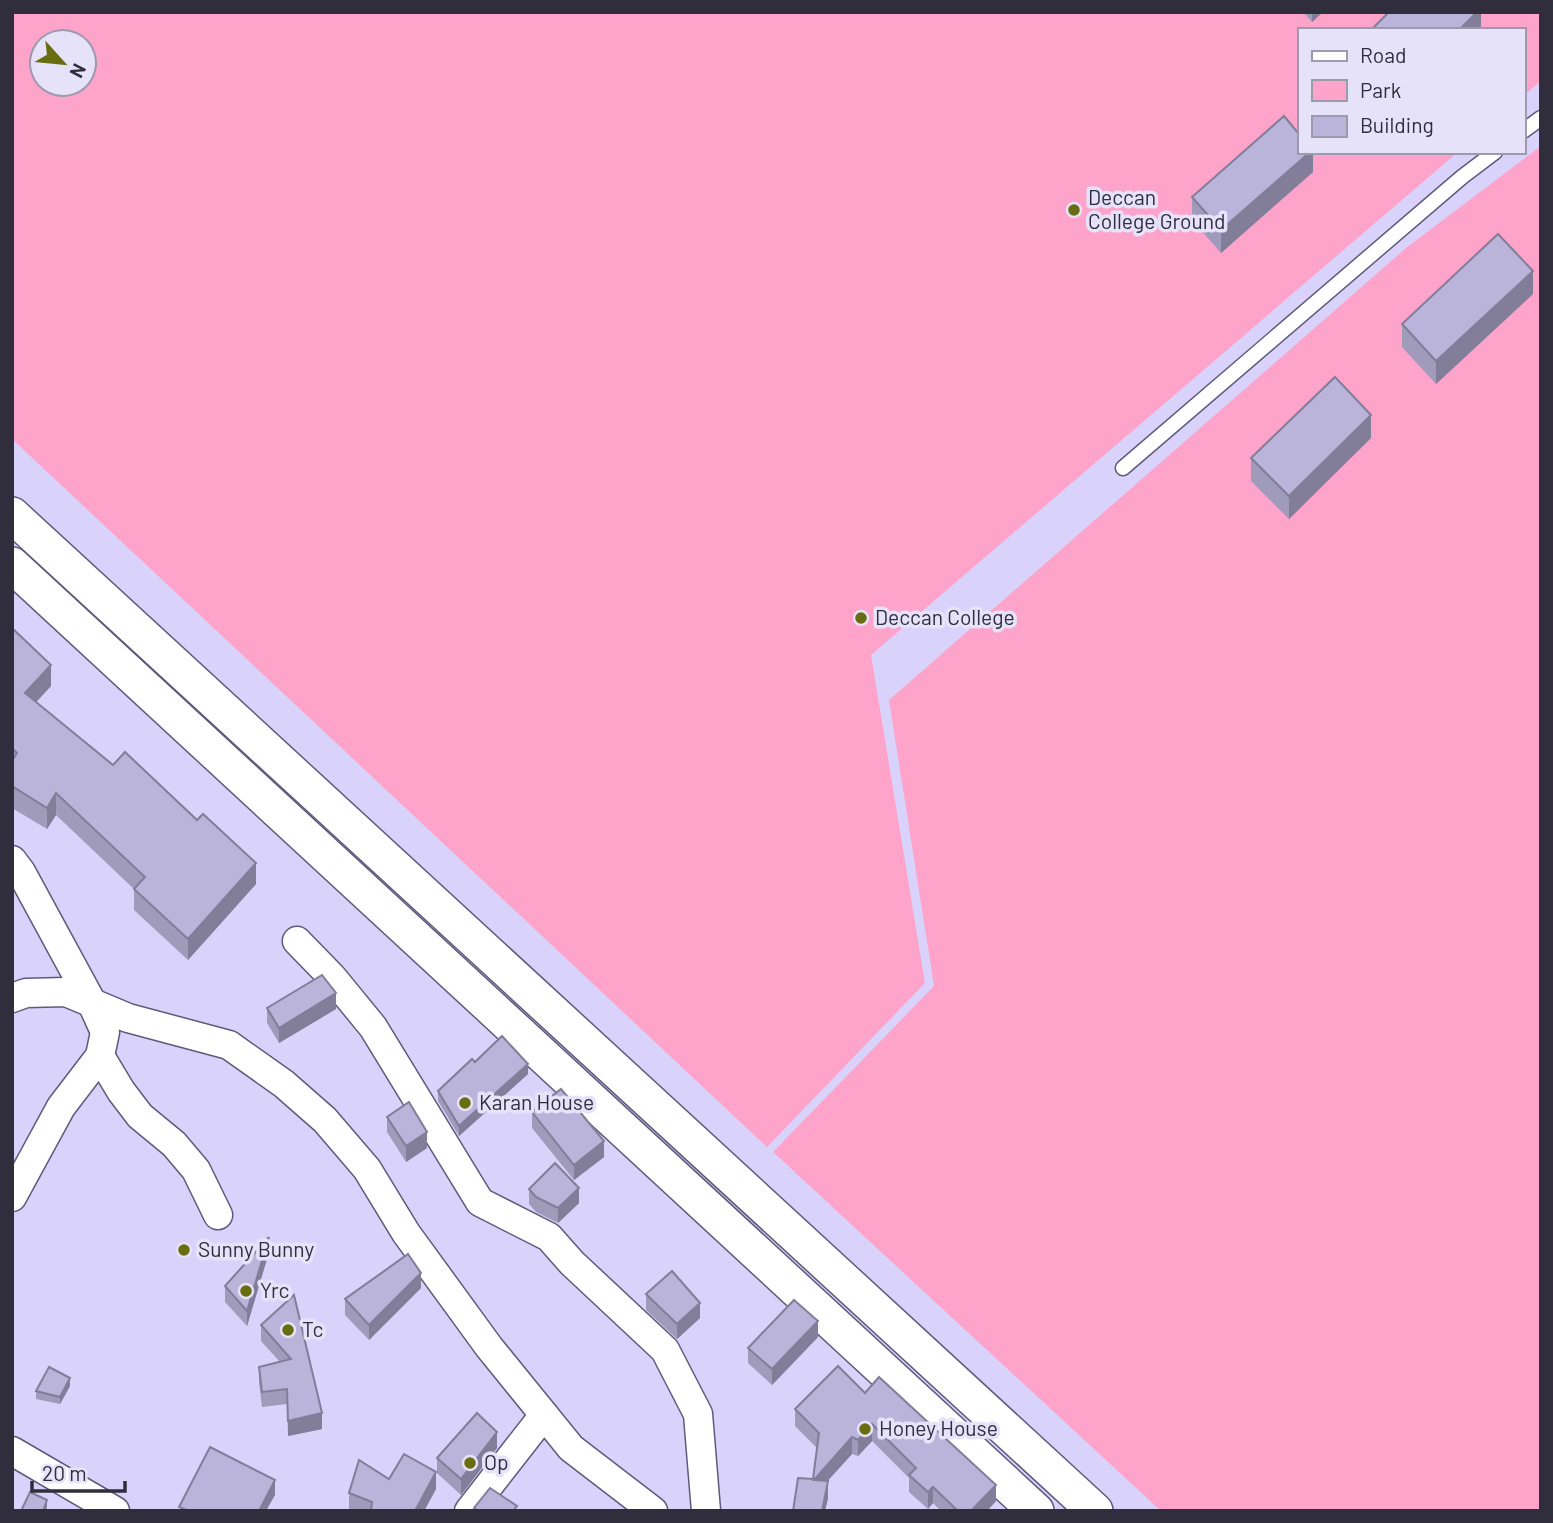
<svg xmlns="http://www.w3.org/2000/svg" width="1553" height="1523" font-family="Barlow,sans-serif">
  <style>
    .green { fill: #fea4ca; fill-rule: evenodd }
    .lines { fill: none; stroke-linecap: round; stroke-linejoin: round }
    .service-casing { stroke: #60597c; stroke-width: 17 }
    .minor-casing { stroke: #60597c; stroke-width: 31 }
    .tertiary-casing { stroke: #60597c; stroke-width: 38 }
    .service { stroke: #fff; stroke-width: 14 }
    .minor { stroke: #fff; stroke-width: 28 }
    .tertiary { stroke: #fff; stroke-width: 35 }
    .wall { fill: #a09abb }
    .shaded-wall { fill: #827d99 }
    .building { fill: #bab3da; stroke: #827d99; stroke-width: 2 }
    .poi-dot { fill: #686d11; stroke: #e6e2fa; stroke-width: 2.5 }
    .labels { text-anchor: middle; stroke-width: 7; stroke-linejoin: round; paint-order: stroke }
    .poi-label { font-size: 21px; fill: #302d3c; stroke: #e6e2fa; text-anchor: start }
  </style>
  <rect width="100%" height="100%" fill="#d9d2fa"/>
  <!-- green -->
  <g class="green">
    <path d="M 12,12 L 1541,12 L 1541,81 L 1523,96 L 1523,30 L 1299,30 L 1299,152 L 1458,152 L 871,655 L 925,983 L 767,1147 L 12,439 ZM 42,42 L 84,42 L 84,84 L 42,84 Z"/>
    <path d="M 1541,146 L 1541,1511 L 1161,1511 L 773,1152 L 934,986 L 889,700 L 1406,248 Z"/>
  </g>
  <g class="lines">
    <defs>
      <g id="service">
        <path d="M 1523,131 L 1541,118"/>
        <path d="M 1123,468 L 1462,177 L 1495,152"/>
      </g>
      <g id="minor">
        <path d="M 12,860 L 21,872 L 91,1001 L 105,1032 L 100,1056 L 61,1107 L 12,1197"/>
        <path d="M 297,941 L 332,977 L 373,1027 L 480,1202 L 549,1237 L 572,1263 L 665,1350 L 698,1414 L 706,1511"/>
        <path d="M 12,998 L 26,993 L 66,992 L 128,1018 L 229,1045 L 284,1084 L 325,1120 L 367,1169 L 406,1233 L 489,1347 L 571,1448 L 653,1511"/>
        <path d="M 100,1056 L 121,1091 L 140,1116 L 174,1144 L 196,1170 L 218,1215"/>
        <path d="M 12,1451 L 115,1511"/>
        <path d="M 469,1511 L 544,1415"/>
      </g>
      <g id="tertiary">
        <path d="M 12,515 L 1095,1511"/>
        <path d="M 12,565 L 1036,1511"/>
      </g>
    </defs>
    <!-- service casing -->
    <use href="#service" class="service-casing"/>
    <!-- minor casing -->
    <use href="#minor" class="minor-casing"/>
    <!-- tertiary casing -->
    <use href="#tertiary" class="tertiary-casing"/>
    <!-- service -->
    <use href="#service" class="service"/>
    <!-- minor -->
    <use href="#minor" class="minor"/>
    <!-- tertiary -->
    <use href="#tertiary" class="tertiary"/>
  </g>
  <!-- wall -->
  <g class="wall">
    <path d="M 1303,12 L 1323,12 L 1312,22 Z"/>
    <path d="M 1313,152 L 1313,172 L 1221,253 L 1192,220 L 1192,197 Z"/>
    <path d="M 1533,294 L 1436,384 L 1402,347 L 1402,324 Z"/>
    <path d="M 1371,438 L 1289,519 L 1251,481 L 1251,458 Z"/>
    <path d="M 12,628 L 51,686 L 36,702 L 256,884 L 188,960 L 134,910 L 134,889 L 56,815 L 47,829 L 12,808 Z"/>
    <path d="M 267,1008 L 336,1009 L 279,1043 L 267,1023 Z"/>
    <path d="M 475,1062 L 528,1074 L 459,1136 L 438,1101 L 438,1091 Z"/>
    <path d="M 532,1112 L 604,1157 L 574,1180 L 532,1128 Z"/>
    <path d="M 387,1117 L 427,1148 L 406,1162 L 387,1132 Z"/>
    <path d="M 529,1189 L 579,1203 L 558,1223 L 536,1212 L 529,1204 Z"/>
    <path d="M 269,1252 L 247,1326 L 225,1302 L 225,1286 Z"/>
    <path d="M 421,1288 L 369,1340 L 345,1315 L 345,1299 Z"/>
    <path d="M 646,1294 L 700,1318 L 677,1339 L 646,1310 Z"/>
    <path d="M 294,1295 L 322,1429 L 288,1436 L 287,1404 L 262,1407 L 259,1382 L 259,1367 L 280,1362 L 261,1341 L 261,1325 Z"/>
    <path d="M 818,1337 L 772,1385 L 748,1363 L 748,1348 Z"/>
    <path d="M 70,1386 L 60,1404 L 36,1399 L 36,1391 Z"/>
    <path d="M 865,1393 L 996,1501 L 987,1511 L 941,1511 L 933,1503 L 928,1509 L 909,1492 L 909,1478 L 872,1441 L 858,1456 L 852,1454 L 827,1481 L 828,1498 L 825,1511 L 793,1511 L 813,1479 L 817,1448 L 795,1426 L 795,1409 Z"/>
    <path d="M 497,1448 L 461,1495 L 437,1473 L 437,1458 Z"/>
    <path d="M 389,1479 L 436,1489 L 424,1511 L 349,1511 L 349,1493 Z"/>
  </g>
  <!-- shaded-wall -->
  <g class="shaded-wall">
    <path d="M 1312,12 L 1323,12 L 1312,22 Z"/>
    <path d="M 1477,12 L 1481,12 L 1481,30 L 1459,30 Z"/>
    <path d="M 1310,152 L 1313,152 L 1313,172 L 1221,253 L 1221,230 Z"/>
    <path d="M 1533,271 L 1533,294 L 1436,384 L 1436,361 Z"/>
    <path d="M 1371,415 L 1371,438 L 1289,519 L 1289,496 Z"/>
    <path d="M 51,665 L 51,686 L 25,714 L 25,693 Z"/>
    <path d="M 56,793 L 56,815 L 47,829 L 47,808 Z"/>
    <path d="M 256,863 L 256,884 L 188,960 L 188,939 Z"/>
    <path d="M 336,993 L 336,1009 L 279,1043 L 279,1028 Z"/>
    <path d="M 528,1064 L 528,1074 L 459,1136 L 459,1126 Z"/>
    <path d="M 427,1132 L 427,1148 L 406,1162 L 406,1146 Z"/>
    <path d="M 604,1141 L 604,1157 L 574,1180 L 574,1165 Z"/>
    <path d="M 579,1188 L 579,1203 L 558,1223 L 558,1208 Z"/>
    <path d="M 269,1237 L 269,1252 L 247,1326 L 247,1311 Z"/>
    <path d="M 421,1273 L 421,1288 L 369,1340 L 369,1325 Z"/>
    <path d="M 700,1303 L 700,1318 L 677,1339 L 677,1324 Z"/>
    <path d="M 818,1321 L 818,1337 L 772,1385 L 772,1369 Z"/>
    <path d="M 70,1378 L 70,1386 L 60,1404 L 60,1397 Z"/>
    <path d="M 322,1413 L 322,1429 L 288,1436 L 288,1421 Z"/>
    <path d="M 872,1424 L 872,1441 L 858,1456 L 858,1440 Z"/>
    <path d="M 497,1432 L 497,1448 L 461,1495 L 461,1479 Z"/>
    <path d="M 852,1437 L 852,1454 L 814,1496 L 814,1480 Z"/>
    <path d="M 436,1472 L 436,1489 L 424,1511 L 415,1511 Z"/>
    <path d="M 275,1480 L 275,1495 L 266,1511 L 259,1511 Z"/>
    <path d="M 828,1481 L 828,1498 L 825,1511 L 822,1511 Z"/>
    <path d="M 996,1485 L 996,1501 L 987,1511 L 971,1511 Z"/>
    <path d="M 933,1487 L 933,1503 L 928,1509 L 928,1492 Z"/>
    <path d="M 47,1500 L 47,1507 L 46,1511 L 43,1511 Z"/>
  </g>
  <!-- building -->
  <g class="building">
    <path d="M 1389,12 L 1477,12 L 1459,30 L 1371,30 Z"/>
    <path d="M 1284,116 L 1299,134 L 1299,152 L 1310,152 L 1221,230 L 1192,197 Z"/>
    <path d="M 1498,234 L 1533,271 L 1436,361 L 1402,324 Z"/>
    <path d="M 1335,377 L 1371,415 L 1289,496 L 1251,458 Z"/>
    <path d="M 12,628 L 51,665 L 25,693 L 113,765 L 125,752 L 197,820 L 203,814 L 256,863 L 188,939 L 134,889 L 145,877 L 56,793 L 47,808 L 12,786 L 12,761 L 17,753 L 12,748 Z"/>
    <path d="M 322,975 L 336,993 L 279,1028 L 267,1008 Z"/>
    <path d="M 502,1036 L 528,1064 L 459,1126 L 438,1091 L 472,1059 L 475,1062 Z"/>
    <path d="M 561,1089 L 604,1141 L 574,1165 L 532,1112 Z"/>
    <path d="M 409,1102 L 427,1132 L 406,1146 L 387,1117 Z"/>
    <path d="M 555,1163 L 579,1188 L 558,1208 L 536,1197 L 529,1189 Z"/>
    <path d="M 269,1237 L 247,1311 L 225,1286 Z"/>
    <path d="M 408,1254 L 421,1273 L 369,1325 L 345,1299 Z"/>
    <path d="M 672,1271 L 700,1303 L 677,1324 L 646,1294 Z"/>
    <path d="M 294,1295 L 322,1413 L 288,1421 L 287,1389 L 262,1392 L 259,1367 L 291,1359 L 261,1325 Z"/>
    <path d="M 794,1300 L 818,1321 L 772,1369 L 748,1348 Z"/>
    <path d="M 838,1366 L 865,1393 L 879,1377 L 996,1485 L 971,1511 L 958,1511 L 933,1487 L 928,1492 L 909,1475 L 916,1468 L 872,1424 L 858,1440 L 852,1437 L 814,1480 L 828,1481 L 822,1511 L 793,1511 L 798,1478 L 813,1479 L 819,1433 L 795,1409 Z"/>
    <path d="M 49,1367 L 70,1378 L 60,1397 L 36,1391 Z"/>
    <path d="M 477,1413 L 497,1432 L 461,1479 L 437,1458 Z"/>
    <path d="M 210,1447 L 275,1480 L 259,1511 L 189,1511 L 179,1507 Z"/>
    <path d="M 404,1454 L 436,1472 L 415,1511 L 371,1511 L 372,1502 L 349,1493 L 359,1460 L 389,1479 Z"/>
    <path d="M 490,1488 L 517,1506 L 513,1511 L 479,1511 L 474,1508 Z"/>
    <path d="M 30,1492 L 47,1500 L 43,1511 L 21,1511 Z"/>
  </g>
  <!-- markers -->
  <g class="poi-dot">
    <circle cx="1074" cy="210" r="7"/>
    <circle cx="861" cy="618" r="7"/>
    <circle cx="465" cy="1103" r="7"/>
    <circle cx="184" cy="1250" r="7"/>
    <circle cx="246" cy="1291" r="7"/>
    <circle cx="288" cy="1330" r="7"/>
    <circle cx="865" cy="1429" r="7"/>
    <circle cx="470" cy="1463" r="7"/>
  </g>
  <g class="labels">
    <!-- poi labels -->
    <g class="poi-label">
      <text x="1088" y="205">Deccan<tspan x="1088" dy="24">College Ground</tspan></text>
      <text x="875" y="625">Deccan College</text>
      <text x="479" y="1110">Karan House</text>
      <text x="198" y="1257">Sunny Bunny</text>
      <text x="260" y="1298">Yrc</text>
      <text x="302" y="1337">Tc</text>
      <text x="879" y="1436">Honey House</text>
      <text x="484" y="1470">Op</text>
    </g>
  </g>
  <!-- border -->
  <rect width="1553" height="1523" fill="none" stroke="#302d3c" stroke-width="28"/>
  <!-- legend -->
  <rect x="1298" y="28" width="228" height="126" fill="#e6e2fa" stroke="#9d9aae" stroke-width="2"/>
  <rect x="1312" y="51" width="35" height="10" fill="#ffffff" stroke="#9d9aae" stroke-width="2"/>
  <text x="1360" y="63" font-size="21" fill="#302d3c">Road</text>
  <rect x="1312" y="80" width="35" height="21" fill="#fea4ca" stroke="#9d9aae" stroke-width="2"/>
  <text x="1360" y="98" font-size="21" fill="#302d3c">Park</text>
  <rect x="1312" y="116" width="35" height="21" fill="#bab3da" stroke="#9d9aae" stroke-width="2"/>
  <text x="1360" y="133" font-size="21" fill="#302d3c">Building</text>
  <!-- north arrow -->
  <g transform="translate(63 63) rotate(117)"><circle r="33" fill="#e6e2fa" stroke="#9d9aae" stroke-width="2"/>
  <path d="M0-5L12 26L0 18L-12 26Z" fill="#686d11"/>
  <text y="-10" font-size="19" font-weight="bold" text-anchor="middle" fill="#302d3c">N</text>
  </g>
  <!-- scale -->
  <path d="M32 1481v10h93v-10" fill="none" stroke="#302d3c" stroke-width="3.5"/>
  <text x="42" y="1481" font-size="21" fill="#302d3c" stroke="#e6e2fa" stroke-width="5" paint-order="stroke">20 m</text>
</svg>
